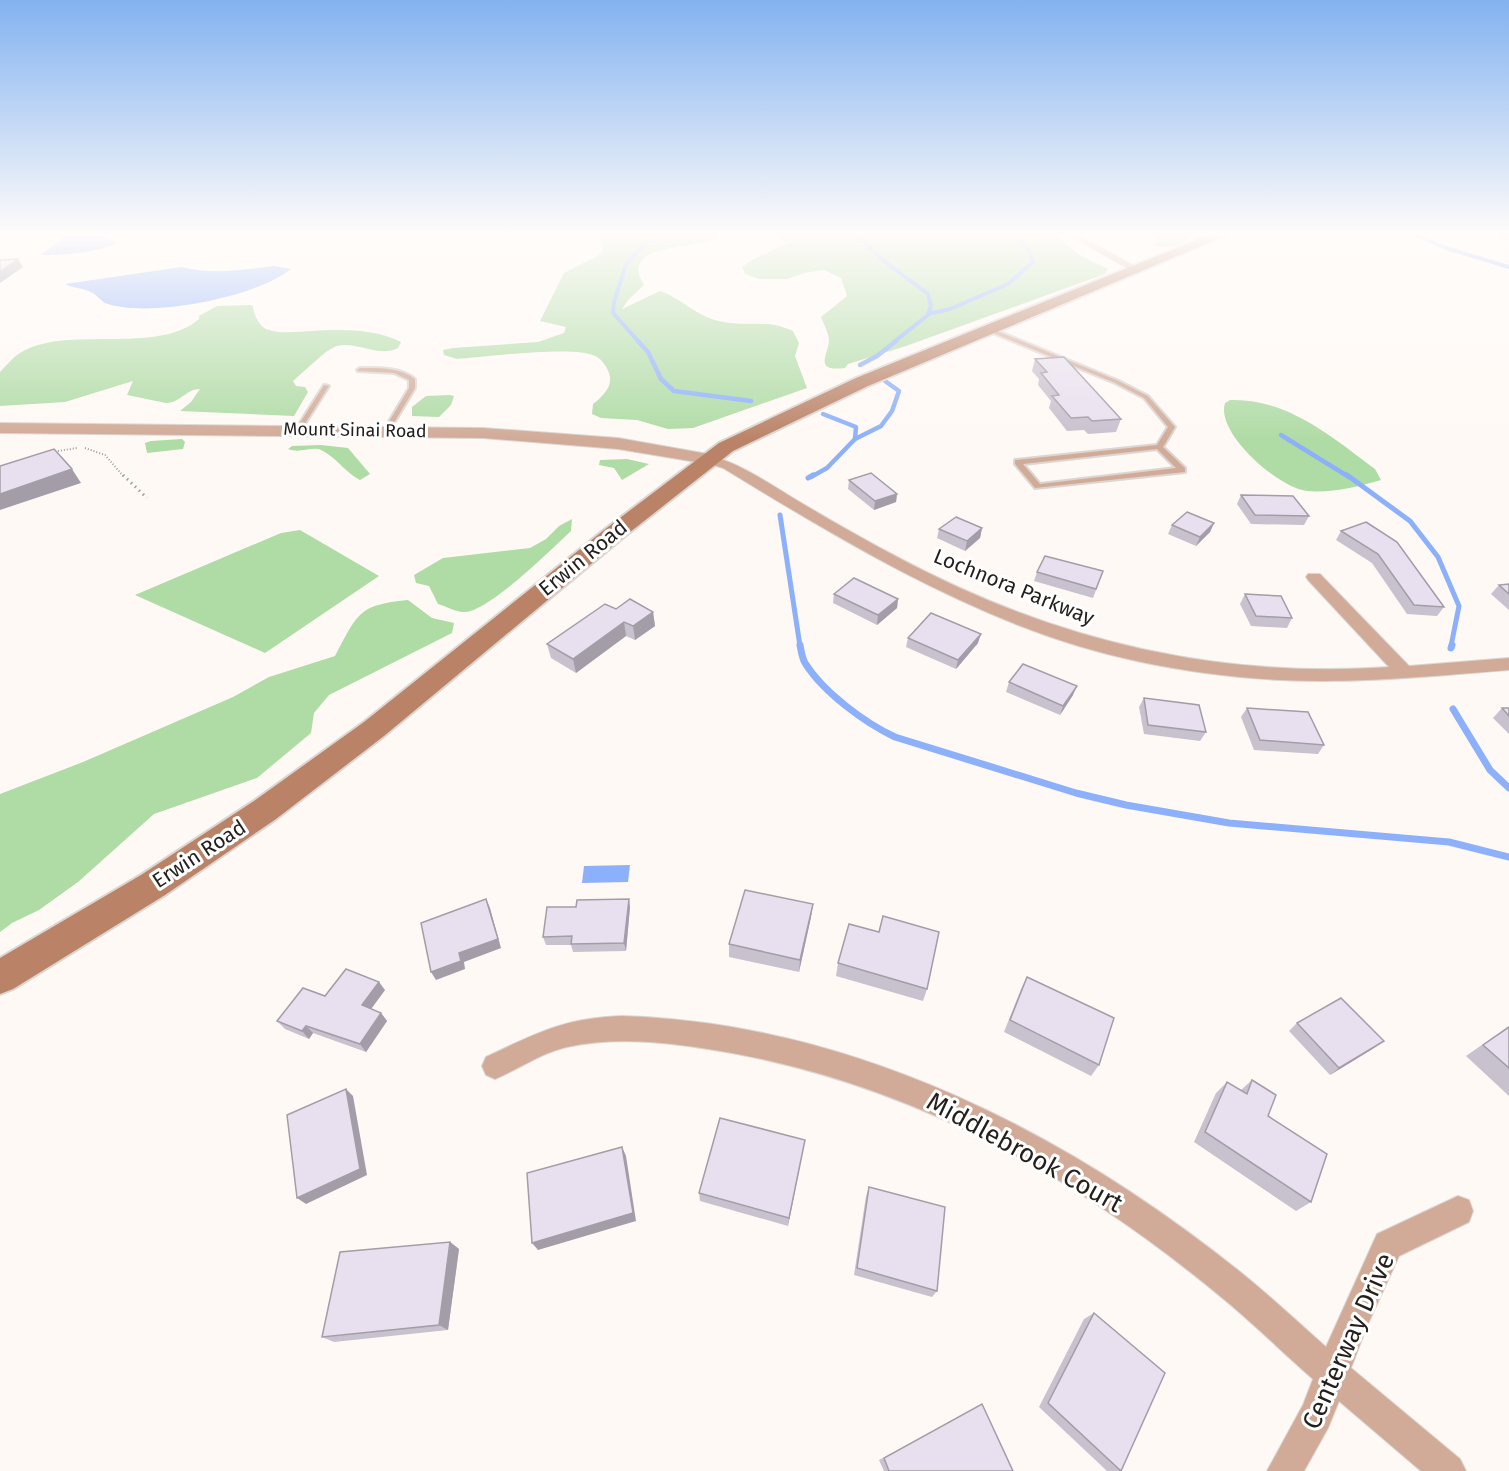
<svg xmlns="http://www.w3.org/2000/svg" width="1509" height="1471" font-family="'Fira Sans',sans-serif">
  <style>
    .green { fill: #afdba5 }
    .water { fill: #8db0fb }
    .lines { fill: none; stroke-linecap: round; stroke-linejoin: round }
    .stream-far3 { stroke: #8db0fb; stroke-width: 4 }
    .stream-far2 { stroke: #8db0fb; stroke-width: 4.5 }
    .stream-far1 { stroke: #8db0fb; stroke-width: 5 }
    .stream { stroke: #8db0fb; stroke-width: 7 }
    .service-casing { stroke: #dcd6d2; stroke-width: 4 }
    .minor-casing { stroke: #dcd6d2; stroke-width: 2 }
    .tertiary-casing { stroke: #dcd6d2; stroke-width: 2 }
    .secondary-casing { stroke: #dcd6d2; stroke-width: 4 }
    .path-far1 { stroke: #a49f9b; stroke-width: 2; stroke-dasharray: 1 2; stroke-linecap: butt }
    .path { stroke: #a49f9b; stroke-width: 3; stroke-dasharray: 1.5 4; stroke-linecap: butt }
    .service { fill: #d1ab98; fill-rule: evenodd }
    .minor { fill: #d1ab98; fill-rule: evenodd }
    .tertiary { fill: #d1ab98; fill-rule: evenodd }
    .secondary { fill: #ba8368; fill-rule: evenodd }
    .wall { fill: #c8c1ce }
    .shaded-wall { fill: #a29da7 }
    .building { fill: #e8e0ef; stroke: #a29da7; stroke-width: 1.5 }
    .labels { text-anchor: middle; stroke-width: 6; stroke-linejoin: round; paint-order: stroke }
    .far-street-label { font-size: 18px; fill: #231f1b; stroke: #fff }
    .street-label { font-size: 21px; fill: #231f1b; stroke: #fff }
    .near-street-label { font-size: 26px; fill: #231f1b; stroke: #fff }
  </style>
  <rect width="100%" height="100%" fill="#fff9f5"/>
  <!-- green -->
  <g class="green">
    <path d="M 598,235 L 718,235 C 709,251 615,239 644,285 L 629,299 L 622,309 L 660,291 C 681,298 696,316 719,321 C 738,326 757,322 775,325 C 781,326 788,329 793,331 L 799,343 L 795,356 L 807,388 L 693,428 L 668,429 L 637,420 L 601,418 L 592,414 L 593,404 C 602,397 614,386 609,373 C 607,367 602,359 595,356 C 576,345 483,357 457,359 L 444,355 L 443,350 L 453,348 L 538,342 L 564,333 L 566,327 L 540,321 L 564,273 L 601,254 L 603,248 Z"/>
    <path d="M 774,235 L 1055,235 L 1078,254 L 1108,269 L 1105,274 L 906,346 L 848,364 L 845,368 C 813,372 828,355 829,341 C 829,333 823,323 821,317 L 847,296 L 841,278 L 824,270 L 805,273 L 787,279 L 759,279 L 745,274 L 742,267 L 750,261 L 788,243 Z"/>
    <path d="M 1152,235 L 1189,235 L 1190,236 C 1180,249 1167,248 1153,245 L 1158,239 Z"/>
    <path d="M 250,305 L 253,306 C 253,314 259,325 266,329 C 281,335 298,331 313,331 C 341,329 376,329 401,342 L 398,348 C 379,358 357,341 337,346 C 326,349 303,373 293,381 L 296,386 L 305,387 L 308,392 L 294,416 L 180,411 L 191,402 L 200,389 C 186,389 180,403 166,403 L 127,395 L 133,381 L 65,402 L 0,406 L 0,372 C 6,366 13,357 20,353 C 66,324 156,356 199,319 L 199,316 L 217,306 Z"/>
    <path d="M 450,395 L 454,396 L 451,405 L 439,417 L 412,416 L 412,407 L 426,396 Z"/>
    <path d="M 1230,400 C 1287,398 1332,437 1375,469 L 1381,480 C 1357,487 1332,493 1307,491 C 1280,489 1215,433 1225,403 Z"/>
    <path d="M 182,439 L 185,442 L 183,449 L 147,453 L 145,443 L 151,441 Z"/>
    <path d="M 321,445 L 348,448 L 370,474 L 360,480 C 347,474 336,457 321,450 C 312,446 299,454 288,449 L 292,446 Z"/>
    <path d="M 627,459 L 649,464 L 622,480 L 614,468 L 599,465 L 600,460 Z"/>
    <path d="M 572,519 L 571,531 C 553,548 488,612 465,612 C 457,613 446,606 438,604 L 429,586 L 416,583 L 414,575 L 443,558 L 530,548 L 546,539 L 559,526 Z"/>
    <path d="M 300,530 L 379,576 L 265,653 L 135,595 L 281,533 Z"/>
    <path d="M 408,600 L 432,618 L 454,623 L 452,633 L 329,695 L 314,713 L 311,733 L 257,778 L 154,814 L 78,882 L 39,910 L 12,923 L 0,932 L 0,794 L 83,762 L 233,697 L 269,677 L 335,656 C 358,614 357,605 408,600 Z"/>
  </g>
  <!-- water -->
  <g class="water">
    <path d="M 67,235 L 103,235 L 116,242 C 107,252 56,256 41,255 Z"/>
    <path d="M 274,266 L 291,269 C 257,297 147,319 105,303 C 100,300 96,294 91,292 C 83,288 72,288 65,284 L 182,267 C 211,275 244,270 274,266 Z"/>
    <path d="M 630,865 L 628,882 L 582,883 L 584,866 Z"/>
  </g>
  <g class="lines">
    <!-- stream-far3 -->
    <g class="stream-far3">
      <path d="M 857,235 L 884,261 L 928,294 L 931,306 L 928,315 L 894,342"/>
      <path d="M 1416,235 L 1446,248 L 1509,267"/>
      <path d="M 928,314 L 950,309 L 1008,284 L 1033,262 L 1028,250 L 1016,235"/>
      <path d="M 639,342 L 613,313 L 614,302 L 626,264 L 653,235"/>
    </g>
    <!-- stream-far2 -->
    <g class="stream-far2">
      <path d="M 638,341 L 648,352 L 661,379 L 674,391 L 751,401"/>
      <path d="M 860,365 L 877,356 L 896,341"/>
      <path d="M 823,414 L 856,427 L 855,439"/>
      <path d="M 1281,435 L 1349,477"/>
      <path d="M 811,477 L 827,468 L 855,439 L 881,426 L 892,411 L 899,391 L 885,381"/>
    </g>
    <!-- stream-far1 -->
    <g class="stream-far1">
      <path d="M 1347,475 L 1410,521 L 1438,557 L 1459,606 L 1451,646"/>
      <path d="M 808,478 L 813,475"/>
      <path d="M 780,515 L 800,646"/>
    </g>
    <!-- stream -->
    <g class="stream">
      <path d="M 800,645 C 801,650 802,658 805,663 C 823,692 865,723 895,737 L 1076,793 L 1126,805 L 1229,823 L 1449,842 L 1509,857"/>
      <path d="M 1451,648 L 1452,645"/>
      <path d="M 1453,709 L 1490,770 L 1509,788"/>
    </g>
    <defs>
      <g id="service">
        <path d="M 990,328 L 1119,381 L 1148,396 L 1175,427 L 1163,447 L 1185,468 L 1185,472 L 1035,488 L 1015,464 L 1015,460 L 1157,445 L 1168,427 L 1144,398 L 1115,383 L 988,331 L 987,330 ZM 1157,449 L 1176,468 L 1040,484 L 1023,464 Z"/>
        <path d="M 360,368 C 379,368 400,367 415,379 L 415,388 L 389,431 L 384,430 L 409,388 L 409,380 L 394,373 L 358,371 L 357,370 Z"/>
        <path d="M 324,385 L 329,386 L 301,430 L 297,430 L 296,429 Z"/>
      </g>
      <g id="minor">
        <path d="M 1068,235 L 1079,235 L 1142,270 L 1134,272 Z"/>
        <path d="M 1498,235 L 1509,235 L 1509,240 Z"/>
        <path d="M 708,455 C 739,463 765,481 793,498 C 828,519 863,539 899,558 C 1053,640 1214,679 1389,667 L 1308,580 L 1306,577 L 1308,574 L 1320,574 L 1409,666 L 1509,658 L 1509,670 C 1432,676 1356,684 1279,680 C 1190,675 1101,658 1018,625 C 914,584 818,526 723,468 L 703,462 L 701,459 L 703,456 Z"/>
        <path d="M 622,1016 C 853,1023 1068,1133 1244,1275 C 1272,1298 1299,1323 1326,1347 L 1377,1234 L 1458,1196 L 1469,1200 L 1473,1211 L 1469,1222 L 1399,1256 L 1367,1326 L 1351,1368 L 1460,1459 L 1466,1471 L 1421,1471 L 1339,1401 L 1328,1428 L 1304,1471 L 1267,1471 L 1303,1405 L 1313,1379 C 1282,1352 1252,1322 1220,1296 C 1077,1178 921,1089 737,1054 C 682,1044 622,1035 567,1047 C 541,1053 519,1069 495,1079 L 486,1075 L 482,1066 L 486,1057 C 537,1033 564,1018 622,1016 Z"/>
      </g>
      <path id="tertiary" d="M 0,423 L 483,428 L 618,438 L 708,454 L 714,455 L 717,459 L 714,463 L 708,464 L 618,449 L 483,438 L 0,433 Z"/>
      <path id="secondary" d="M 1209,235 L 1227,235 L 868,386 L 733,451 L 620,540 L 384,736 L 276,819 L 165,895 L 13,989 L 0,994 L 0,958 L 141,875 L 254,801 L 364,722 L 604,530 L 719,443 L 856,378 Z"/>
    </defs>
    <!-- service casing -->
    <use href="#service" class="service-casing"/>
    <!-- minor casing -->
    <use href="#minor" class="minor-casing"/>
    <!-- tertiary casing -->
    <use href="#tertiary" class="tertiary-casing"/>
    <!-- secondary casing -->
    <use href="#secondary" class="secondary-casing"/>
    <!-- path-far1 -->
    <g class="path-far1">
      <path d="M 85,448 L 105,455 L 124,477"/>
      <path d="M 52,452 L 77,448"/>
    </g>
    <!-- path -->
    <path class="path" d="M 123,475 L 147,498"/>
    <!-- service -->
    <use href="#service" class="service"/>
    <!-- minor -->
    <use href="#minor" class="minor"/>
    <!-- tertiary -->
    <use href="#tertiary" class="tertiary"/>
    <!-- secondary -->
    <use href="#secondary" class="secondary"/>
  </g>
  <!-- wall -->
  <g class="wall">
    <path d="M 1035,359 L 1121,419 L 1116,432 L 1088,434 L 1084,430 L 1067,431 L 1049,408 L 1051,401 L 1038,385 L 1039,379 L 1032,371 Z"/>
    <path d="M 849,480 L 897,494 L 896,502 L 874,510 L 848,489 Z"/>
    <path d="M 1241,495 L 1309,516 L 1304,525 L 1251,524 L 1237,504 Z"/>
    <path d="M 1214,523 L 1210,532 L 1196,546 L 1168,534 L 1172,525 Z"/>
    <path d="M 982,528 L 980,538 L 965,551 L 937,538 L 939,529 Z"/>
    <path d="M 1341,531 L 1397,542 L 1444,607 L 1437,616 L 1407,614 L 1372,563 L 1336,540 Z"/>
    <path d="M 1103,571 L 1093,598 L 1034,581 L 1037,572 Z"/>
    <path d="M 1509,584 L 1509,610 L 1491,594 L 1499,585 Z"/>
    <path d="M 834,594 L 898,599 L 897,608 L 877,625 L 833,603 Z"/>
    <path d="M 1245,594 L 1292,618 L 1287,628 L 1251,626 L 1240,604 Z"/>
    <path d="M 616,609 L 653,612 L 655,626 L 635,640 L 626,636 L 576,673 L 551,658 L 547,644 Z"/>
    <path d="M 908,638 L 978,643 L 956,669 L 906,647 Z"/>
    <path d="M 1009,682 L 1073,695 L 1060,715 L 1006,692 Z"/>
    <path d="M 1144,698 L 1206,732 L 1200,741 L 1144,734 L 1139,707 Z"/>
    <path d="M 1247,708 L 1324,745 L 1318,754 L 1254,750 L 1241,717 Z"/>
    <path d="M 1502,708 L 1509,708 L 1509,734 L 1493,718 Z"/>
    <path d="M 813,904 L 811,917 L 799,972 L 729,957 L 729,944 Z"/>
    <path d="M 630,907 L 626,951 L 573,952 L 571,945 L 546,945 L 543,937 Z"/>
    <path d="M 838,963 L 927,989 L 923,1001 L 836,976 Z"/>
    <path d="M 1027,977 L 1099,1065 L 1091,1076 L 1004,1032 L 1021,989 Z"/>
    <path d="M 385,990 L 371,1009 L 381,1013 L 387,1021 L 366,1052 L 313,1033 L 309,1039 L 285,1029 L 277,1021 L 325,996 Z"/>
    <path d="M 1297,1023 L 1374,1048 L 1330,1075 L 1289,1031 Z"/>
    <path d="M 1509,1026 L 1509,1096 L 1466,1056 Z"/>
    <path d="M 1252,1080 L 1268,1116 L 1311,1202 L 1296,1211 L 1194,1142 L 1216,1093 L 1227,1082 L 1241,1090 Z"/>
    <path d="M 803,1150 L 788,1226 L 700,1201 L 699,1193 Z"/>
    <path d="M 869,1187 L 937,1291 L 932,1297 L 854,1275 L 866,1196 Z"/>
    <path d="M 450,1242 L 459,1249 L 448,1330 L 334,1342 L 322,1337 Z"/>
    <path d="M 1094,1313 L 1121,1471 L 1107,1471 L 1039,1407 L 1084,1319 Z"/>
    <path d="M 982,1404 L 1013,1471 L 884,1471 L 879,1460 Z"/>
  </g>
  <!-- shaded-wall -->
  <g class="shaded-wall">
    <path d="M 18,259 L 23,267 L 0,283 L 0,272 Z"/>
    <path d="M 72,469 L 81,483 L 0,510 L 0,494 Z"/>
    <path d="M 897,494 L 896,502 L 874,510 L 875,501 Z"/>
    <path d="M 1214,523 L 1210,532 L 1196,546 L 1200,537 Z"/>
    <path d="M 982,528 L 980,538 L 965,551 L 967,541 Z"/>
    <path d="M 898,599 L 897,608 L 877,625 L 878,615 Z"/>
    <path d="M 653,612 L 655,626 L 635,640 L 633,626 Z"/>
    <path d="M 624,622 L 626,636 L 576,673 L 573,659 Z"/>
    <path d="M 981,634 L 978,643 L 956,669 L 958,660 Z"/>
    <path d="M 1077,686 L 1073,695 L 1060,715 L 1063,706 Z"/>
    <path d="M 486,899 L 490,908 L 501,948 L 464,962 L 465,969 L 436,980 L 431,972 L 459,953 Z"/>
    <path d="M 629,899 L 630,907 L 626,951 L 624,943 Z"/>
    <path d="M 813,904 L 811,917 L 799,972 L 800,960 Z"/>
    <path d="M 379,982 L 385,990 L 368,1013 L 362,1005 Z"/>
    <path d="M 381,1013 L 387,1021 L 366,1052 L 360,1044 Z"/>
    <path d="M 306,1026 L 313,1033 L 309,1039 L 302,1031 Z"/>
    <path d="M 1384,1041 L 1374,1048 L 1330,1075 L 1339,1068 Z"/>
    <path d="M 346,1089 L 353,1096 L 367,1175 L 306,1204 L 297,1198 Z"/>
    <path d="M 805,1140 L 803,1150 L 788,1226 L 789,1218 Z"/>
    <path d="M 622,1147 L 626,1156 L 636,1221 L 538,1250 L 532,1243 Z"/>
    <path d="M 450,1242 L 459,1249 L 448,1330 L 439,1325 Z"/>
  </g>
  <!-- building -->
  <g class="building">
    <path d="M 18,259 L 0,272 L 0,260 Z"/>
    <path d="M 1064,357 L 1121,419 L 1092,421 L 1088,417 L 1071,418 L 1052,396 L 1059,395 L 1041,373 L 1047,372 L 1035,359 Z"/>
    <path d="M 54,449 L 72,469 L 0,494 L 0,466 Z"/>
    <path d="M 871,473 L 897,494 L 875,501 L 849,480 Z"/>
    <path d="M 1241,495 L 1293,496 L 1309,516 L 1255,515 Z"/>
    <path d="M 1187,512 L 1214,523 L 1200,537 L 1172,525 Z"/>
    <path d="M 956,517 L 982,528 L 967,541 L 939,529 Z"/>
    <path d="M 1366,522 L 1397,542 L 1444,607 L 1414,605 L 1378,554 L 1341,531 Z"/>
    <path d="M 1045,556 L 1103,571 L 1096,589 L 1037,572 Z"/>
    <path d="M 854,578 L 898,599 L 878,615 L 834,594 Z"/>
    <path d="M 1509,584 L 1509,594 L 1499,585 Z"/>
    <path d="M 1245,594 L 1281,596 L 1292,618 L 1256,616 Z"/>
    <path d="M 630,599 L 653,612 L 633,626 L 624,622 L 573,659 L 547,644 L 605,604 L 616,609 Z"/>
    <path d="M 931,613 L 981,634 L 958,660 L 908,638 Z"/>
    <path d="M 1023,664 L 1077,686 L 1063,706 L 1009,682 Z"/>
    <path d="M 1144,698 L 1199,705 L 1206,732 L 1148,725 Z"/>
    <path d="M 1247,708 L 1308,712 L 1324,745 L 1260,740 Z"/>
    <path d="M 1502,708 L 1509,708 L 1509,716 Z"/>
    <path d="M 745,890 L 813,904 L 800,960 L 729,944 Z"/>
    <path d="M 486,899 L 498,939 L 459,953 L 461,961 L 431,972 L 421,923 Z"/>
    <path d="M 629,899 L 624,943 L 571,944 L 572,936 L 543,937 L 547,907 L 576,907 L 577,900 Z"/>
    <path d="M 883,916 L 939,932 L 927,989 L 838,963 L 849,924 L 879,932 Z"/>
    <path d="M 346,969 L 379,982 L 362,1005 L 381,1013 L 360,1044 L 306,1026 L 302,1031 L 277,1021 L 303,988 L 325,996 Z"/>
    <path d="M 1027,977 L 1114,1018 L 1099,1065 L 1010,1020 Z"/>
    <path d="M 1341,998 L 1384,1041 L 1339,1068 L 1297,1023 Z"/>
    <path d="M 1509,1027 L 1509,1068 L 1483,1045 Z"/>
    <path d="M 1252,1080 L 1276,1095 L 1268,1116 L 1327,1154 L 1311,1202 L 1205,1132 L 1227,1082 L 1247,1094 Z"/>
    <path d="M 346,1089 L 360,1169 L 297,1198 L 287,1115 Z"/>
    <path d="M 720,1118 L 805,1140 L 789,1218 L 699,1193 Z"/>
    <path d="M 622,1147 L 633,1213 L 532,1243 L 527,1173 Z"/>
    <path d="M 869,1187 L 945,1207 L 937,1291 L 857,1268 Z"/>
    <path d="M 450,1242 L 439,1325 L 322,1337 L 340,1252 Z"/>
    <path d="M 1094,1313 L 1165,1373 L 1121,1471 L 1048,1403 Z"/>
    <path d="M 982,1404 L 1013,1471 L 889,1471 L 884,1458 Z"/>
  </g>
  <!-- sky -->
  <linearGradient id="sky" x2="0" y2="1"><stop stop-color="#83b2f0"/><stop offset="0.53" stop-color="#fffcfa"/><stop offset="1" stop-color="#fffcfa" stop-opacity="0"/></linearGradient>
  <rect width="1509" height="441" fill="url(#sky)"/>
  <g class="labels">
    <!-- far-street labels -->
    <g class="far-street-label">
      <text transform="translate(355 430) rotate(1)" y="6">Mount Sinai Road</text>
    </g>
    <!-- street labels -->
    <g class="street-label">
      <text transform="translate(583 558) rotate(-39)" y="7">Erwin Road</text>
      <text transform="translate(1014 587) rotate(22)" y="7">Lochnora Parkway</text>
      <text transform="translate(199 854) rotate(-33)" y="7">Erwin Road</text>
    </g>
    <!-- near-street labels -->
    <g class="near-street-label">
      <text transform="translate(1025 1152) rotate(29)" y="9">Middlebrook Court</text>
      <text transform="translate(1348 1341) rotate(-66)" y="9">Centerway Drive</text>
    </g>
  </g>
</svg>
